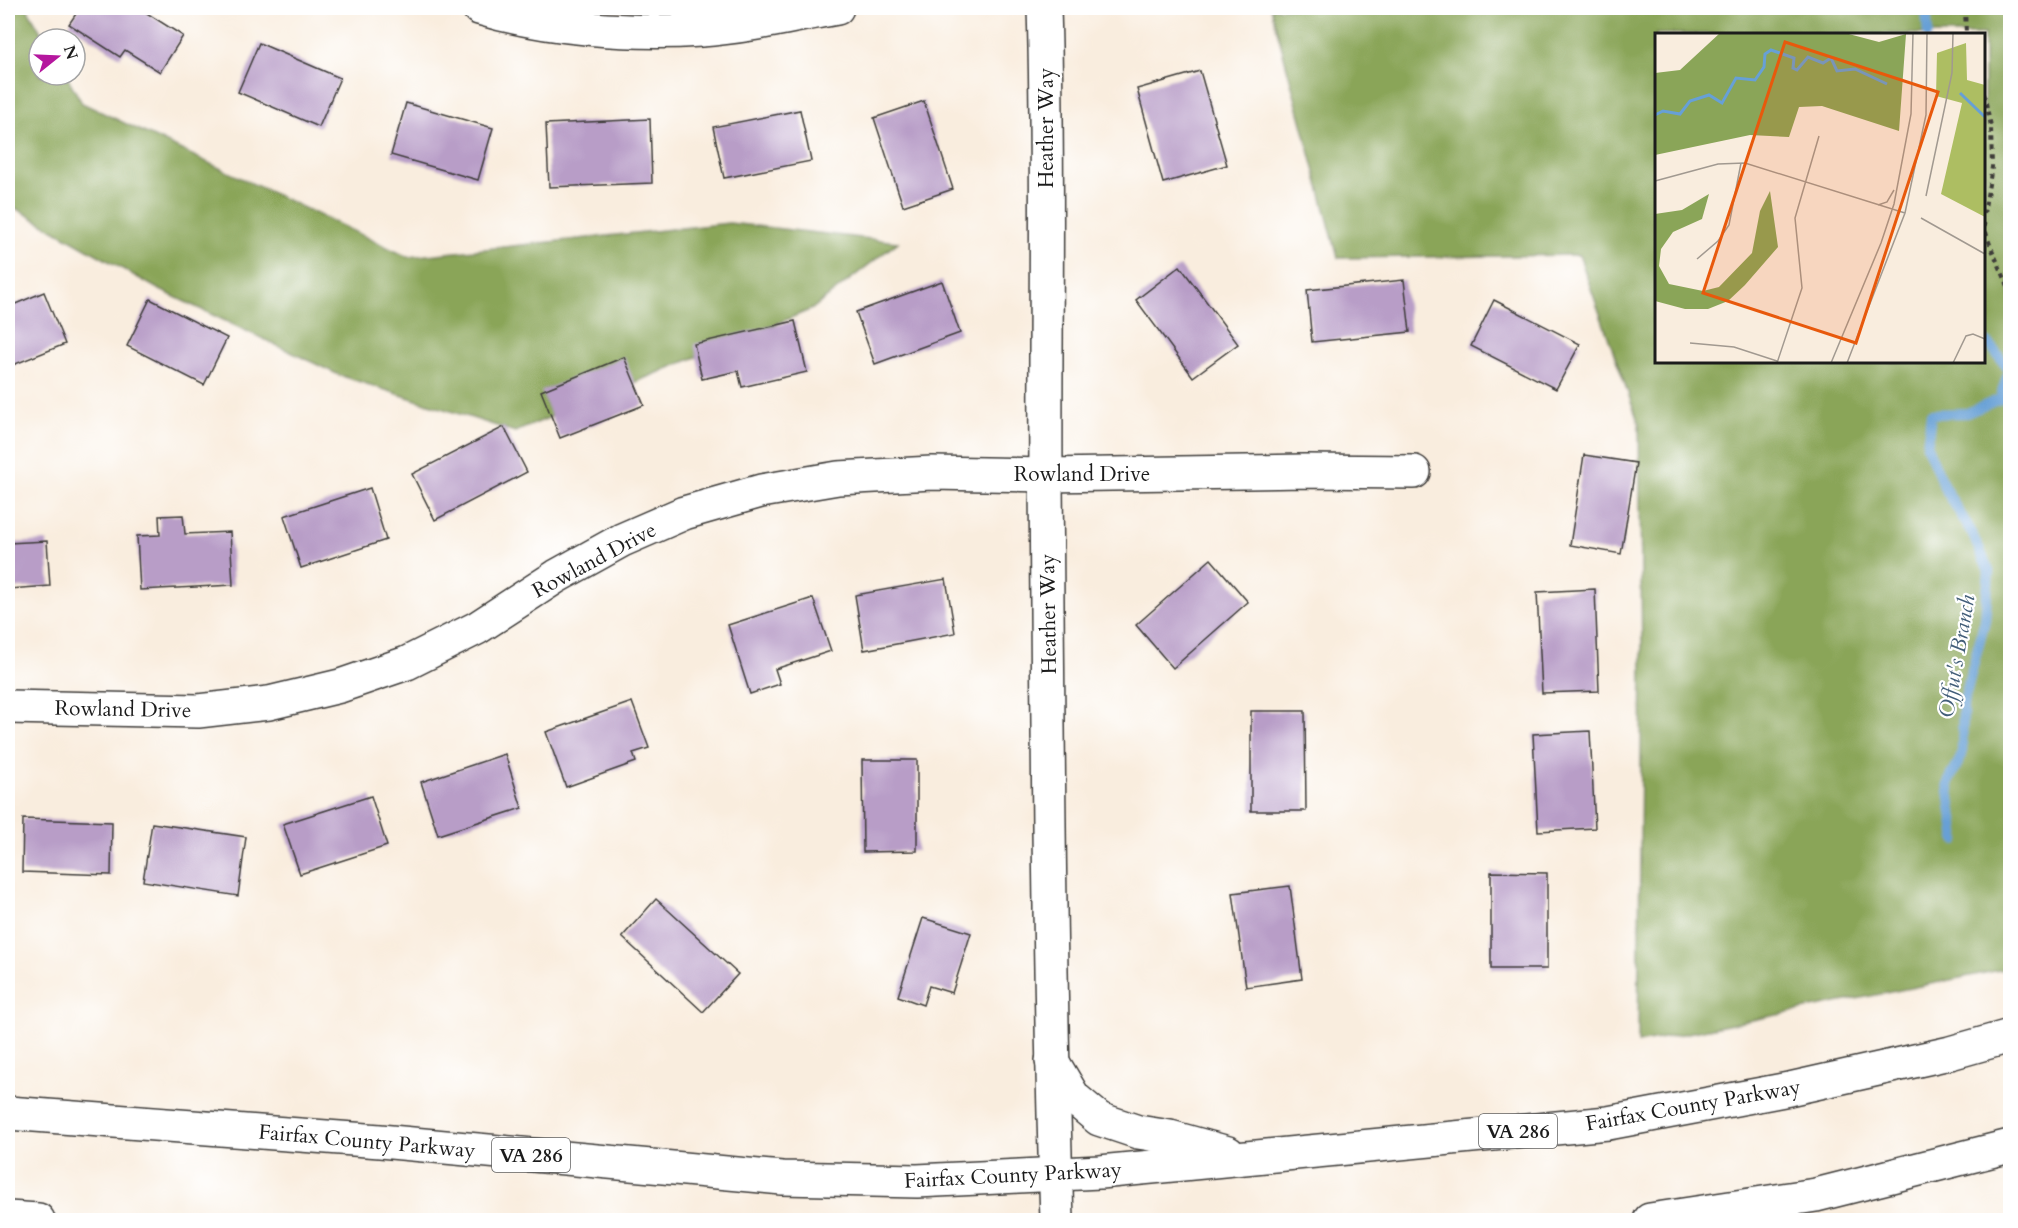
<svg xmlns="http://www.w3.org/2000/svg" width="2018" height="1228" font-family="Cardo,serif">
  <style>
    .forest { fill: #8aa558; stroke: #53603a; stroke-width: 1.5; fill-rule: evenodd }
    .lines { fill: none; stroke-linecap: round; stroke-linejoin: round }
    .stream { stroke: #67a0d6; stroke-width: 10 }
    .building { fill: #b89dc7 }
    .street-casing { stroke: #3d3b39; stroke-width: 36 }
    .highway-casing { stroke: #3d3b39; stroke-width: 36 }
    .path { stroke: #3d3b39; stroke-width: 4; stroke-dasharray: 4.5 4.5; stroke-linecap: butt }
    .street { stroke: #fff; stroke-width: 33 }
    .highway { stroke: #fff; stroke-width: 33 }
    .labels { text-anchor: middle; stroke-width: 4.5; stroke-linejoin: round; paint-order: stroke }
    .shield { fill: #fff; stroke: #606060; stroke-width: 1.5 }
    .shield-label { font-size: 20px; font-weight: bold; fill: #1c1c1c }
    .street-label { font-size: 21px; fill: #1c1c1c; stroke: #fff }
    .water-label { font-size: 22px; font-style: italic; fill: #425e79; stroke: #fff }
    .inset-river { fill: none; stroke: #67a0d6; stroke-width: 3 }
    .inset-road { fill: none; stroke: #a19990; stroke-width: 1.5 }
    .view { fill: #e8590c; fill-opacity: 0.15; stroke: #e8590c; stroke-width: 3 }
    .inset-edge { fill: none; stroke: #1c1c1c; stroke-width: 3 }
  </style>
  <rect width="100%" height="100%" fill="#fff"/>
  <filter id="ink" filterUnits="userSpaceOnUse"><feTurbulence type="fractalNoise" baseFrequency=".0167" numOctaves="2"/><feDisplacementMap in="SourceGraphic" scale="12" xChannelSelector="R" yChannelSelector="G"/><feConvolveMatrix kernelMatrix="1 2 1 2 8 2 1 2 1" color-interpolation-filters="sRGB"/></filter>
  <filter id="wash" filterUnits="userSpaceOnUse"><feTurbulence type="fractalNoise" baseFrequency=".008" numOctaves="4" result="noise"/><feDisplacementMap in="SourceGraphic" scale="24" xChannelSelector="R" yChannelSelector="G"/><feGaussianBlur stdDeviation="1.35" result="paint"/><feColorMatrix in="noise" values="0 0 0 0 0 0 0 0 0 0 0 0 0 0 0 0 0 1.4 0 .05"/><feComposite in="paint" operator="in"/></filter>
  <g filter="url(#wash)">
    <rect width="100%" height="100%" fill="#f9edde"/>
    <!-- forest -->
    <g class="forest">
      <path d="M 8,8 L 27,8 L 45,39 L 39,39 L 39,75 L 66,75 L 82,103 L 408,257 L 729,223 L 898,242 L 812,309 L 515,432 L 339,375 L 158,289 L 8,204 Z"/>
      <path d="M 1271,8 L 2010,8 L 2010,968 L 1638,1043 L 1642,656 L 1639,424 L 1579,255 L 1338,258 ZM 1656,34 L 1984,34 L 1984,362 L 1656,362 Z"/>
    </g>
    <g class="lines">
      <!-- stream -->
      <g class="stream">
        <path d="M 1926,8 L 1928,34"/>
        <path d="M 1956,840 L 1948,783 L 1962,755 L 1963,705 L 1985,620 L 1989,571 L 1972,533 L 1944,487 L 1927,446 L 1931,414 L 1967,413 L 2000,399 L 2009,370 L 1991,346 L 1984,341"/>
      </g>
    </g>
    <g id="blocks">
      <!-- building -->
      <g class="building">
        <path d="M 80,8 L 139,8 L 183,36 L 160,72 L 125,50 L 120,57 L 69,24 Z"/>
        <path d="M 259,43 L 340,78 L 319,127 L 238,92 Z"/>
        <path d="M 1200,71 L 1227,165 L 1163,183 L 1137,89 Z"/>
        <path d="M 924,101 L 953,189 L 903,206 L 874,118 Z"/>
        <path d="M 406,103 L 493,128 L 478,180 L 391,155 Z"/>
        <path d="M 800,110 L 811,161 L 724,178 L 713,127 Z"/>
        <path d="M 650,119 L 652,183 L 549,187 L 546,124 Z"/>
        <path d="M 1180,266 L 1238,344 L 1193,377 L 1136,300 Z"/>
        <path d="M 1404,280 L 1410,332 L 1312,342 L 1307,290 Z"/>
        <path d="M 942,281 L 960,333 L 875,364 L 856,312 Z"/>
        <path d="M 44,292 L 65,344 L 8,367 L 8,307 Z"/>
        <path d="M 150,299 L 227,338 L 204,385 L 127,346 Z"/>
        <path d="M 1494,300 L 1580,344 L 1556,389 L 1471,346 Z"/>
        <path d="M 795,321 L 807,372 L 742,387 L 738,371 L 702,379 L 694,344 Z"/>
        <path d="M 624,357 L 644,405 L 560,438 L 541,391 Z"/>
        <path d="M 504,427 L 527,472 L 435,520 L 412,474 Z"/>
        <path d="M 1584,455 L 1636,463 L 1621,554 L 1570,545 Z"/>
        <path d="M 370,488 L 386,540 L 301,568 L 284,516 Z"/>
        <path d="M 183,515 L 185,534 L 230,532 L 233,585 L 140,590 L 137,536 L 160,535 L 159,516 Z"/>
        <path d="M 47,541 L 50,586 L 8,589 L 8,543 Z"/>
        <path d="M 1211,559 L 1248,602 L 1173,668 L 1136,625 Z"/>
        <path d="M 946,579 L 955,633 L 864,650 L 855,595 Z"/>
        <path d="M 1595,589 L 1599,691 L 1542,693 L 1537,592 Z"/>
        <path d="M 813,598 L 831,651 L 775,669 L 780,684 L 750,694 L 728,625 Z"/>
        <path d="M 632,702 L 649,748 L 633,753 L 636,762 L 566,787 L 546,732 Z"/>
        <path d="M 1251,711 L 1305,711 L 1306,811 L 1251,811 Z"/>
        <path d="M 1590,731 L 1595,828 L 1538,831 L 1533,734 Z"/>
        <path d="M 505,754 L 522,808 L 438,835 L 421,782 Z"/>
        <path d="M 862,760 L 917,760 L 917,851 L 863,852 Z"/>
        <path d="M 371,796 L 387,846 L 300,874 L 283,824 Z"/>
        <path d="M 23,819 L 112,822 L 111,875 L 22,872 Z"/>
        <path d="M 152,823 L 246,837 L 238,896 L 143,881 Z"/>
        <path d="M 1491,872 L 1547,873 L 1547,969 L 1491,969 Z"/>
        <path d="M 1290,886 L 1302,979 L 1246,987 L 1233,893 Z"/>
        <path d="M 656,899 L 738,974 L 703,1012 L 622,937 Z"/>
        <path d="M 923,918 L 971,933 L 952,993 L 929,986 L 923,1005 L 898,996 Z"/>
      </g>
    </g>
  </g>
  <g filter="url(#ink)">
    <use href="#blocks" fill-opacity="0" stroke="#3d3b39" stroke-width="1.5"/>
    <g class="lines">
      <defs>
        <g id="street">
          <path d="M 479,8 C 545,28 632,35 701,30 C 747,27 792,16 837,8"/>
          <path d="M 1044,8 C 1049,164 1045,320 1046,477 C 1048,725 1049,973 1057,1220"/>
          <path d="M 8,707 L 198,711 L 269,703 L 340,686 L 407,663 L 477,628 L 557,576 L 622,540 L 684,513 L 761,491 L 838,478 L 932,473 L 1046,475 L 1304,471 L 1414,472"/>
        </g>
        <g id="highway">
          <path d="M 1052,1061 L 1074,1098 L 1099,1119 L 1138,1132 L 1170,1137 L 1228,1153"/>
          <path d="M 8,1113 L 380,1141 L 782,1178 L 917,1181 L 1100,1172 L 1608,1123 L 1789,1089 L 1950,1053 L 2010,1036"/>
          <path d="M 8,1218 L 38,1220"/>
          <path d="M 1650,1220 L 1816,1195 L 2010,1146"/>
        </g>
      </defs>
      <!-- street casing -->
      <use href="#street" class="street-casing"/>
      <!-- highway casing -->
      <use href="#highway" class="highway-casing"/>
      <!-- path -->
      <g class="path">
        <path d="M 1965,8 L 1966,34"/>
        <path d="M 1984,94 L 1991,126 L 1992,167 L 1984,213"/>
        <path d="M 1984,223 C 1988,247 2002,268 2010,292"/>
      </g>
      <!-- street -->
      <use href="#street" class="street"/>
      <!-- highway -->
      <use href="#highway" class="highway"/>
    </g>
  </g>
  <g class="labels">
    <!-- shield labels -->
    <g class="shield">
      <rect x="1479" y="1114" width="78" height="34" rx="4.5"/>
      <rect x="492" y="1138" width="78" height="34" rx="4.5"/>
    </g>
    <g class="shield-label">
      <text x="1518" y="1138">VA 286</text>
      <text x="531" y="1162">VA 286</text>
    </g>
    <!-- street labels -->
    <g class="street-label">
      <text transform="translate(1046 128) rotate(-90)" y="7">Heather Way</text>
      <text x="1082" y="481">Rowland Drive</text>
      <text transform="translate(594 560) rotate(-28)" y="7">Rowland Drive</text>
      <text transform="translate(1048 614) rotate(-91)" y="7">Heather Way</text>
      <text transform="translate(123 709) rotate(1)" y="7">Rowland Drive</text>
      <text transform="translate(1693 1105) rotate(-10)" y="7">Fairfax County Parkway</text>
      <text transform="translate(367 1141) rotate(5)" y="7">Fairfax County Parkway</text>
      <text transform="translate(1013 1175) rotate(-3)" y="7">Fairfax County Parkway</text>
    </g>
    <!-- water labels -->
    <g class="water-label">
      <text transform="translate(1956 656) rotate(-80)" y="8">Offut's Branch</text>
    </g>
  </g>
  <!-- overview -->
  <g transform="translate(1655 33)">
    <rect width="330" height="330" fill="#f9edde"/>
    <path d="M 311,10 L 312,47 L 330,52 L 330,184 L 286,161 L 307,70 L 281,63 L 282,20 Z" fill="#adbe62"/>
    <path d="M 65,0 L 190,0 L 224,9 L 251,1 L 244,98 L 167,73 L 144,74 L 134,104 L 95,102 L 0,122 L 0,40 L 25,37 ZM 115,158 L 123,214 L 90,252 L 73,268 L 53,276 L 30,276 L 0,268 L 0,181 L 27,177 L 54,161 L 47,186 L 18,199 L 6,216 L 4,233 L 14,251 L 48,258 L 64,254 L 97,220 L 105,178 Z" fill="#8aa558"/>
    <path class="inset-river" d="M 305,60 L 330,84M 0,82 L 8,78 L 25,81 L 35,68 L 54,62 L 67,70 L 81,45 L 100,47 L 109,34 L 110,21 L 116,17 L 139,25 L 138,35 L 142,37 L 153,24 L 168,30 L 176,25 L 182,38 L 200,36 L 232,51"/>
    <path class="inset-road" d="M 0,148 L 63,131 L 90,130 L 250,180M 271,163 L 297,40 L 298,0M 223,172 L 232,169 L 239,157M 266,185 L 330,221M 42,226 L 63,208 L 74,192 L 86,130M 35,310 L 79,314 L 122,328M 122,330 L 147,255 L 140,185 L 164,103M 176,330 L 226,210 L 239,171 L 256,81 L 258,0M 192,330 L 250,180 L 271,82 L 272,0M 298,330 L 311,303 L 318,301 L 330,306"/>
    <path class="view" d="M 130,9 L 283,59 L 201,310 L 48,260 Z"/>
    <rect width="330" height="330" class="inset-edge"/>
  </g>
  <!-- margin -->
  <rect width="2018" height="1228" fill="none" stroke="#fff" stroke-width="30"/>
  <!-- north arrow -->
  <g transform="translate(57 57) rotate(72)"><circle r="28" fill="#ffffff" stroke="#a4a4a4" stroke-width="1.5"/>
  <path d="M0-4.5L10 22L0 15L-10 22Z" fill="#b5179e"/>
  <text y="-9" font-size="16" font-weight="bold" text-anchor="middle" fill="#1c1c1c">N</text>
  </g>
</svg>
